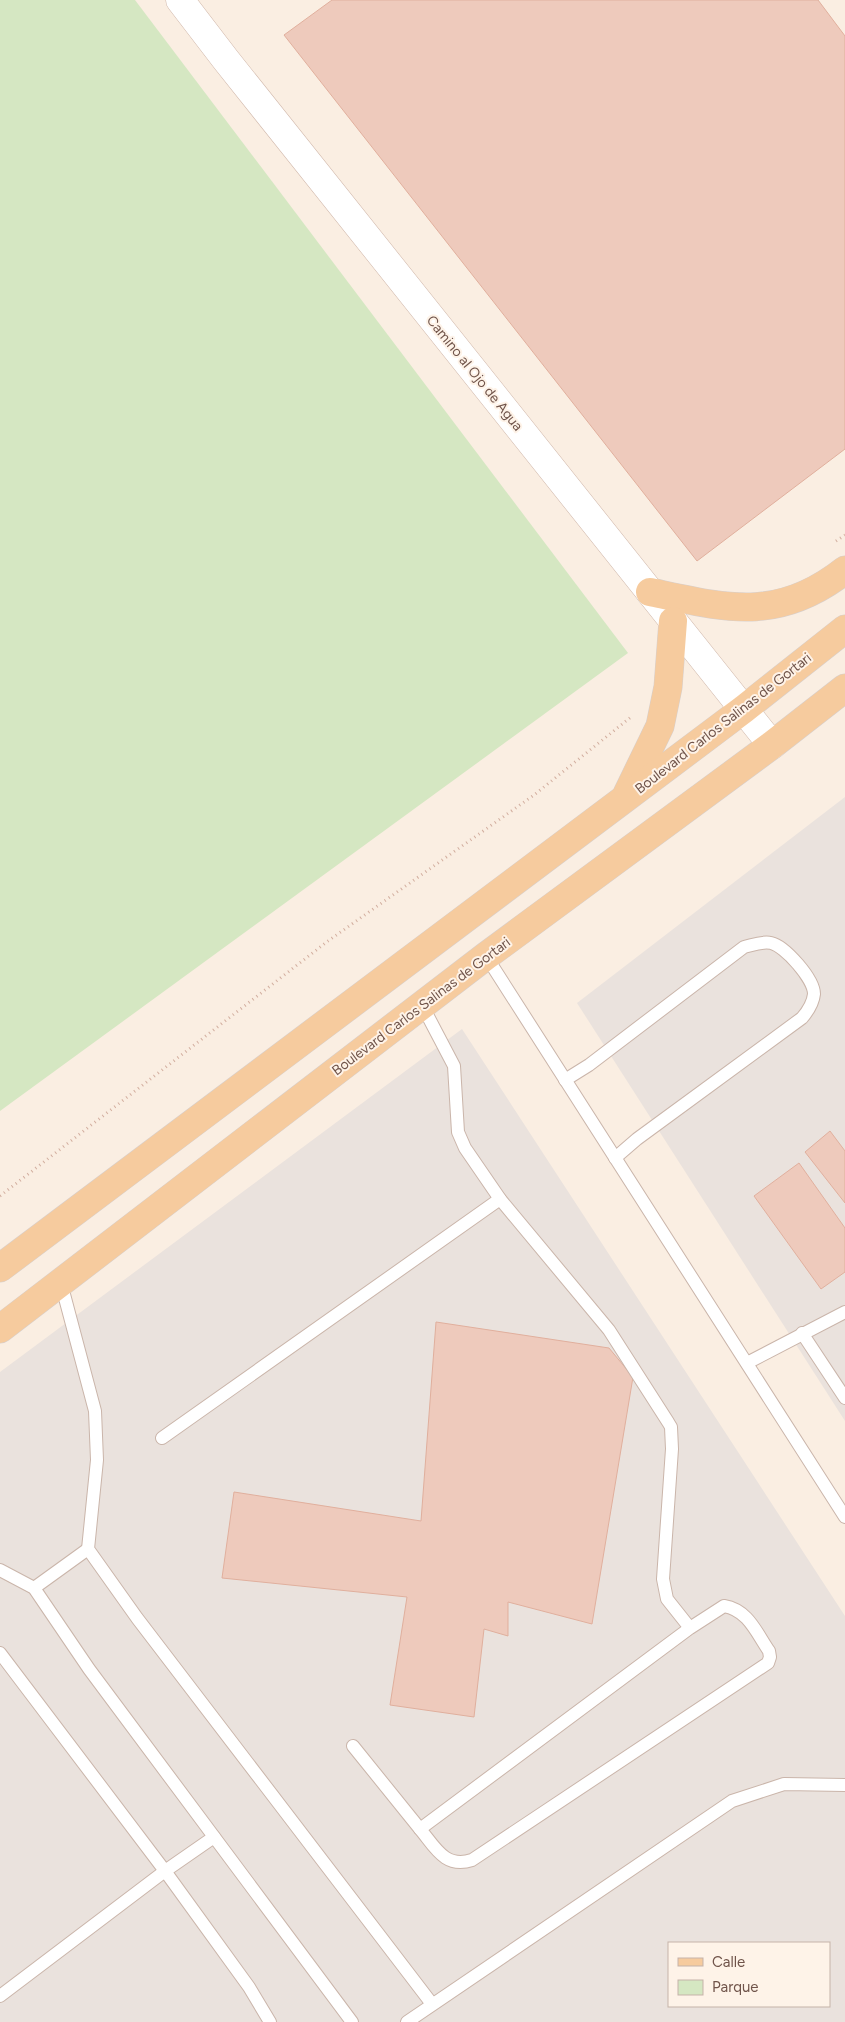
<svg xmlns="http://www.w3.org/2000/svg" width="845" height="2022" font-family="Figtree,sans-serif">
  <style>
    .industrial { fill: #eae2dd; fill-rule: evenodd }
    .green { fill: #d5e7c2 }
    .building { fill: #eecabc; stroke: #e0af9d }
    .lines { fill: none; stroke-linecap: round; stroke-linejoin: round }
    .lane-casing { stroke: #cab5aa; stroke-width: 14 }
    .secondary-casing { stroke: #d0b7aa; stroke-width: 29 }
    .primary-casing { stroke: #d7cfcc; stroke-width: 29 }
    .path { stroke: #d2ae9f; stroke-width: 3; stroke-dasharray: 1 4; stroke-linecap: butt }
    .lane { stroke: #fff; stroke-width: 12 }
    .secondary { stroke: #fff; stroke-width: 28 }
    .primary { stroke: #f6cb9e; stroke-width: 28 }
    .labels { text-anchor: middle; stroke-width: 4; stroke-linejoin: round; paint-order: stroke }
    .street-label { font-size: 14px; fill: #70544a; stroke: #fef3e8 }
  </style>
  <rect width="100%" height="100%" fill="#faeee2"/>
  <!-- industrial -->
  <g class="industrial">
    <path d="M 845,797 L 845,1421 L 577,1003 Z"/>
    <path d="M 462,1029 L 845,1616 L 845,2022 L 0,2022 L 0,1372 ZM 669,1943 L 829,1943 L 829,2006 L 669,2006 Z"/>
  </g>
  <!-- green -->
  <path class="green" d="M 0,0 L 135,0 L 628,653 L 0,1111 Z"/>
  <!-- building -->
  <g class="building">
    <path d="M 332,0 L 818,0 L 845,36 L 845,449 L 697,561 L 284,35 Z"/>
    <path d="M 830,1131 L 845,1151 L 845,1203 L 805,1152 Z"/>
    <path d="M 799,1163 L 845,1228 L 845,1272 L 821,1289 L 754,1196 Z"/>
    <path d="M 436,1322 L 609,1348 L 633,1377 L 592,1624 L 508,1602 L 508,1636 L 484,1629 L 474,1717 L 390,1705 L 407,1597 L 222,1578 L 234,1492 L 421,1521 Z"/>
  </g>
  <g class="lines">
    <defs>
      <g id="lane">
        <path d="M 486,956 L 845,1517"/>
        <path d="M 422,1005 L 454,1066 L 458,1132 L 465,1148 L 500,1199 L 609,1330 L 668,1422 L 671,1427 L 672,1449 L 663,1579 L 667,1599 L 690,1628 L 420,1829 C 435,1847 445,1869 472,1860 L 768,1663 L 770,1657 L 769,1651 C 756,1632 748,1610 724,1606 L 690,1628"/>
        <path d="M 565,1080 L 589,1065 L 744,947 C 753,945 762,941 771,943 C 785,946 814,979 814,994 C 813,1004 808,1011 802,1018 L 637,1139 L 615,1158"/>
        <path d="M 61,1283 L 95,1411 L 97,1460 L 88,1549 L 137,1618 L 432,2004"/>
        <path d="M 802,1333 L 845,1398"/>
        <path d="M 747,1363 L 845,1312"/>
        <path d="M 162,1438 L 500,1199"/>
        <path d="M 0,1570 L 34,1588 L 89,1669 L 352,2022"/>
        <path d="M 34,1588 L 88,1549"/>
        <path d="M 0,1653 L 165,1871 L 249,1987 L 270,2022"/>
        <path d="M 353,1746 L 420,1829"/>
        <path d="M 0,1996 L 165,1871 L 214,1837"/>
        <path d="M 407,2022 L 732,1801 L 784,1784 L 845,1785"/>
      </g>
      <path id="secondary" d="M 180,0 L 226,60 L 772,745"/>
      <g id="primary">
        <path d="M 650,592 C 726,608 778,623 845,570"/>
        <path d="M 627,794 L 660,726 L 668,687 L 673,621"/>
        <path d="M 0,1268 L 744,709 L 845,629"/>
        <path d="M 0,1329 L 486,956 L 772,745 L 845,688"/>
      </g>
    </defs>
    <!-- lane casing -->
    <use href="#lane" class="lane-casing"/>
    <!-- secondary casing -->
    <use href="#secondary" class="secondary-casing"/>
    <!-- primary casing -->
    <use href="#primary" class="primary-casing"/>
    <!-- path -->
    <g class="path">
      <path d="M 836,541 L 845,535"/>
      <path d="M 0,1196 L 328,941 L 534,795 L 631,717"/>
    </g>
    <!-- lane -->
    <use href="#lane" class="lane"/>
    <!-- secondary -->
    <use href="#secondary" class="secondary"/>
    <!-- primary -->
    <use href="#primary" class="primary"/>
  </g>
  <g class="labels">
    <!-- street labels -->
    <g class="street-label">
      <text transform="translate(475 373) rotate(51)" y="5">Camino al Ojo de Agua</text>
      <text transform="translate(723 723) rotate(-38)" y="5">Boulevard Carlos Salinas de Gortari</text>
      <text transform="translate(421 1006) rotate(-37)" y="5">Boulevard Carlos Salinas de Gortari</text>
    </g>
  </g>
  <!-- legend -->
  <rect x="668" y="1942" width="162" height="65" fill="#fef3e8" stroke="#c5b3a9"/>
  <rect x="678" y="1958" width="25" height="8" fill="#f6cb9e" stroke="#c5b3a9"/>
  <text x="712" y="1967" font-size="15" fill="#70544a">Calle</text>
  <rect x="678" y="1980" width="25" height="15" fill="#d5e7c2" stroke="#c5b3a9"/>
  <text x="712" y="1992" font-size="15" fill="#70544a">Parque</text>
</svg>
